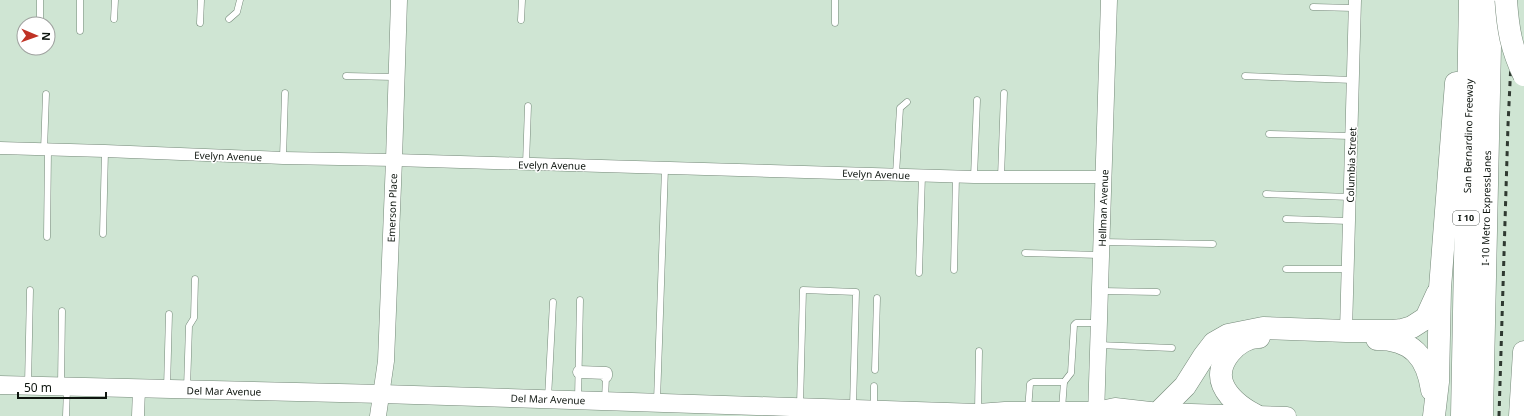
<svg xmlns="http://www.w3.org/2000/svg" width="1524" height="416" font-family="'Noto Sans',sans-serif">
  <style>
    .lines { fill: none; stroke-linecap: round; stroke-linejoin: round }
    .service-casing { stroke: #748878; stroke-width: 7 }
    .minor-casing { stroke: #748878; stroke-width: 13 }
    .tertiary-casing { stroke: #748878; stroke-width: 17 }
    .secondary-casing { stroke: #748878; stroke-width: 19 }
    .motorway-casing { stroke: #748878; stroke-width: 23 }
    .service { stroke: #fff; stroke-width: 6 }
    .minor { stroke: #fff; stroke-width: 12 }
    .tertiary { stroke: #fff; stroke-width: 16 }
    .secondary { stroke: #fff; stroke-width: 18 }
    .motorway { stroke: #fff; stroke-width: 22 }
    .rail { stroke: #2f3931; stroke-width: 3; stroke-dasharray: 5 5; stroke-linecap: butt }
    .motorway-bridge-casing { stroke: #748878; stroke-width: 23; stroke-linecap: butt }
    .motorway-bridge { stroke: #fff; stroke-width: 22 }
    .labels { text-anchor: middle; stroke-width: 3; stroke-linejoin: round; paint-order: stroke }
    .shield { fill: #fff; stroke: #565b57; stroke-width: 1 }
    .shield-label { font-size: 9px; font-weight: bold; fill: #0e150f }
    .street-label { font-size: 10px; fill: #0e150f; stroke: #fff }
  </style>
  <rect width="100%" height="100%" fill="#cfe5d3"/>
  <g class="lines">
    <defs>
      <g id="service">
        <path d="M 40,0 L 40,23"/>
        <path d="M 80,0 L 80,31"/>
        <path d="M 1313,7 L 1354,8"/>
        <path d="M 114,19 L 115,0"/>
        <path d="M 229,19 L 237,12 L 240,0"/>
        <path d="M 521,20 L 522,0"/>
        <path d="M 200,23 L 201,0"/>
        <path d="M 835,23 L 835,0"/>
        <path d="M 346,76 L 395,77"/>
        <path d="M 1245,76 L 1353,80"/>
        <path d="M 1269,134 L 1351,136"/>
        <path d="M 44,150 L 46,94"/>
        <path d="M 283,158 L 285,93"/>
        <path d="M 526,164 L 528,106"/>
        <path d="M 896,174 L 900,108 L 907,102"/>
        <path d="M 974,177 L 977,100"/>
        <path d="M 1001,177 L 1004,93"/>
        <path d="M 1266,194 L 1350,197"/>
        <path d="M 1286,219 L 1349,221"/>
        <path d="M 103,234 L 105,151"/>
        <path d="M 47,237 L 48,150"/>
        <path d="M 1102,242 L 1213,244"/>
        <path d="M 1025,253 L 1100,255"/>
        <path d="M 1286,269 L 1348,269"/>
        <path d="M 954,270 L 956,176"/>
        <path d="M 919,273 L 922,175"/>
        <path d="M 1101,291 L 1157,292"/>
        <path d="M 1098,345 L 1172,348"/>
        <path d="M 875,370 L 877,298"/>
        <path d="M 28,384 L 30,290"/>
        <path d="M 61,385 L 62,311"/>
        <path d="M 167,388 L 169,314"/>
        <path d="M 187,388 L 189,326 L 194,318 L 195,279"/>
        <path d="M 548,398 L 553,302"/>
        <path d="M 578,399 L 580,300"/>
        <path d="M 605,400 L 606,376"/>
        <path d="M 657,401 L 665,168"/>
        <path d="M 800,405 L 803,290 L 856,292 L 853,407"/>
        <path d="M 874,408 L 874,386"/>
        <path d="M 1062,409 L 1064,382"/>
        <path d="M 1028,410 L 1030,384 L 1033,382 L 1064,382 L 1071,373 L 1074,325 L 1076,323 L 1098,323"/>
        <path d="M 978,411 L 979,351"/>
        <path d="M 66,416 L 67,388"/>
      </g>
      <g id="minor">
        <path d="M 0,148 L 105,151 L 283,158 L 394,160 L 974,177 L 1105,177"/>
        <path d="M 1346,331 L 1355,0"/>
        <path d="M 579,372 L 606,373 L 606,376"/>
        <path d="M 138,416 L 139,389"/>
      </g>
      <g id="tertiary">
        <path d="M 378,416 L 386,361 L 394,160 L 399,0"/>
        <path d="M 1096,416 L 1109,0"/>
      </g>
      <path id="secondary" d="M 0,385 L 382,394 L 978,413 L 1005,411 L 1096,411 L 1115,407 L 1159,412 L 1287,416"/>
      <g id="motorway">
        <path d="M 1377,339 C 1412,339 1427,357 1432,390"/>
        <path d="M 1159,412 L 1185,386 L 1204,356 L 1214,343 L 1228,335 L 1263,328 L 1346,331 L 1393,331 L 1402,330 L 1412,327 L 1426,318 L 1437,294"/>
        <path d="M 1255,415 C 1242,408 1229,399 1223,385 C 1214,364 1237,337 1259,337"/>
        <path d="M 1434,416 L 1438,382 L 1440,288 L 1456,83"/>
        <path d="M 1462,416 L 1470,0"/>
        <path d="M 1482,416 L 1491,0"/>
        <path d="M 1520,416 L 1524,352"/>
      </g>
    </defs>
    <!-- service casing -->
    <use href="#service" class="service-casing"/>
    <!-- minor casing -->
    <use href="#minor" class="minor-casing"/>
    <!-- tertiary casing -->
    <use href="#tertiary" class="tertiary-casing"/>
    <!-- secondary casing -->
    <use href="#secondary" class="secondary-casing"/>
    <!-- motorway casing -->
    <use href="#motorway" class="motorway-casing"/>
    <!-- service -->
    <use href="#service" class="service"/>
    <!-- minor -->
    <use href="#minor" class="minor"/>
    <!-- tertiary -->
    <use href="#tertiary" class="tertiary"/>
    <!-- secondary -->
    <use href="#secondary" class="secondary"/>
    <!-- motorway -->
    <use href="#motorway" class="motorway"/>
    <!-- rail -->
    <path class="rail" d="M 1499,416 L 1508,125 L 1514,0"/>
    <defs>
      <path id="motorway-bridge" d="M 1506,0 C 1508,29 1511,48 1524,75"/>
    </defs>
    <!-- motorway-bridge casing -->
    <use href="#motorway-bridge" class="motorway-bridge-casing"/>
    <!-- motorway-bridge -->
    <use href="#motorway-bridge" class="motorway-bridge"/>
  </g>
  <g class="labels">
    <!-- shield labels -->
    <rect class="shield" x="1453" y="211" width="26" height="14" rx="3"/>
    <g class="shield-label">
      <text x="1466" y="221">I 10</text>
    </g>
    <!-- street labels -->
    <g class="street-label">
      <text transform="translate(1468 136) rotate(-89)" y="4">San Bernardino Freeway</text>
      <text transform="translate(228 156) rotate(2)" y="4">Evelyn Avenue</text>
      <text transform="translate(552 165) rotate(1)" y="4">Evelyn Avenue</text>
      <text transform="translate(1351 165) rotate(-88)" y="4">Columbia Street</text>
      <text transform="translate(876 174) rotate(2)" y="4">Evelyn Avenue</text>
      <text transform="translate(392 208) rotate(-88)" y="4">Emerson Place</text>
      <text transform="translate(1103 208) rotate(-88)" y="4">Hellman Avenue</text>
      <text transform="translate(1486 208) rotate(-89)" y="4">I-10 Metro ExpressLanes</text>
      <text transform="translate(224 391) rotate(1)" y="4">Del Mar Avenue</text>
      <text transform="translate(548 399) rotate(2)" y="4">Del Mar Avenue</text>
    </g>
  </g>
  <!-- north arrow -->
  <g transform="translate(36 36) rotate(92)"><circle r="19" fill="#ffffff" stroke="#9fa19f"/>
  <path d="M0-3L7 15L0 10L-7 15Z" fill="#bf3224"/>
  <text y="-6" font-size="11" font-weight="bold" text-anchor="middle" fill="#0e150f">N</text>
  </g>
  <!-- scale -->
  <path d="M18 392v6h88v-6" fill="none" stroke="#0e150f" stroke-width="2"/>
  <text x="24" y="392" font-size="12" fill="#0e150f" stroke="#ffffff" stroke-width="3" paint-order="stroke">50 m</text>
</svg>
